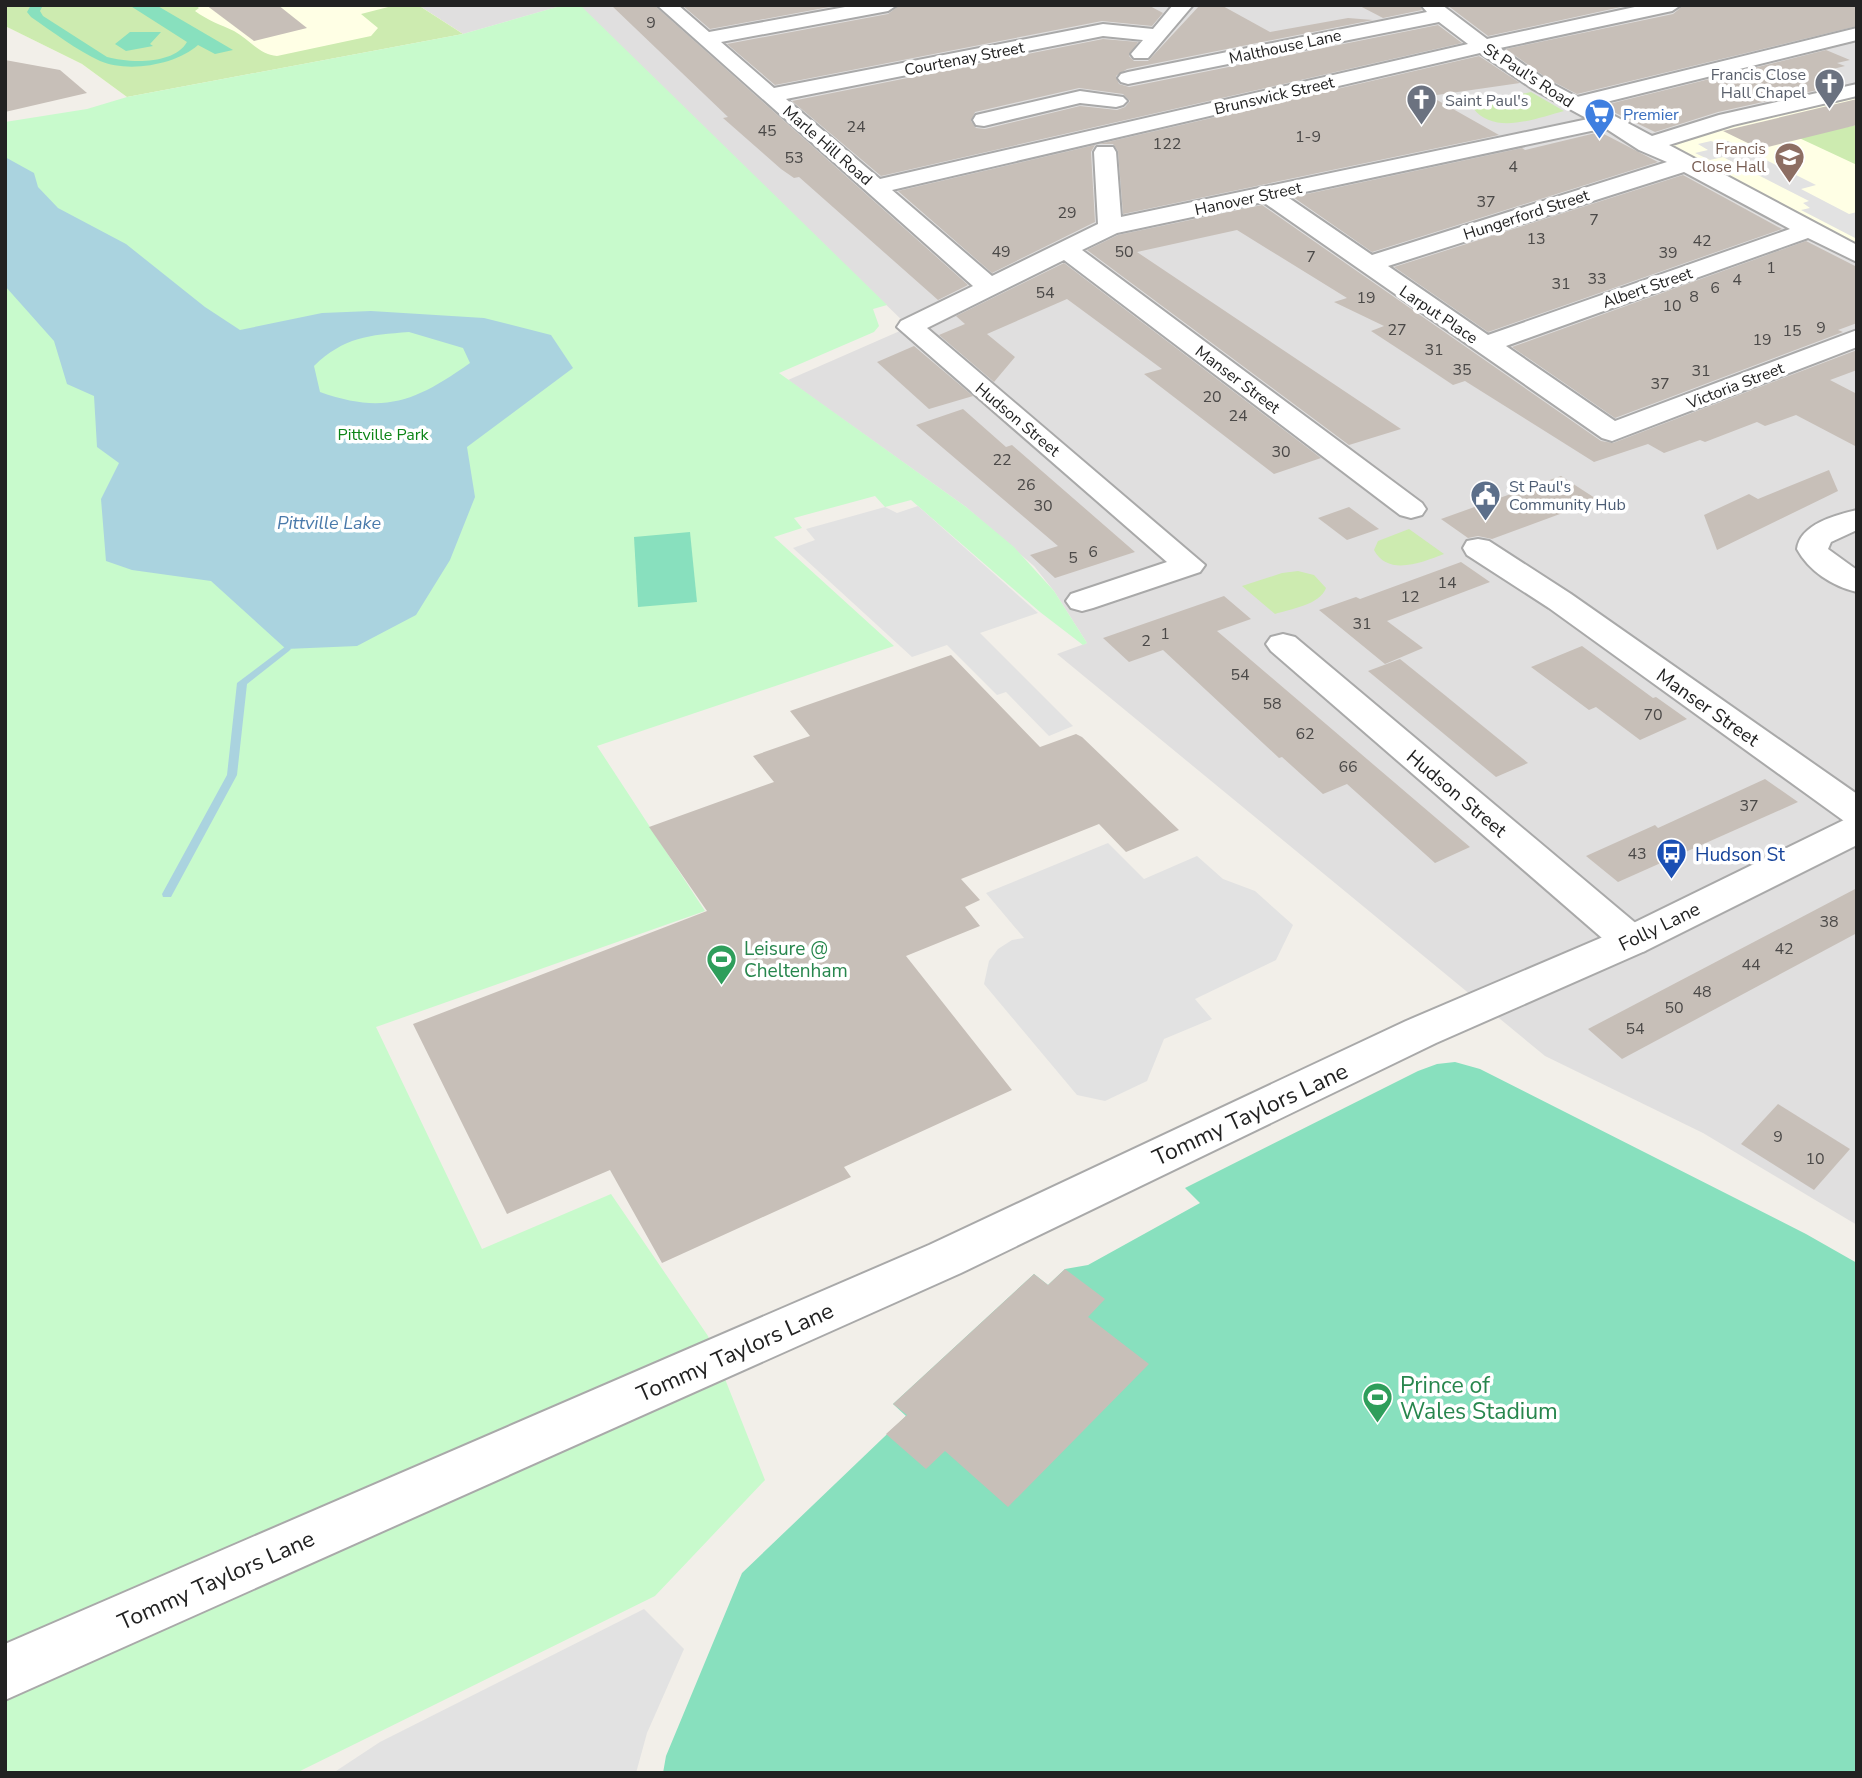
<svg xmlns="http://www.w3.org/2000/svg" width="1862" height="1778" font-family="'Nunito Sans',sans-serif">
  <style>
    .residential { fill: #e0dfdf }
    .education { fill: #ffffe5 }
    .grass { fill: #cdebb0 }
    .park { fill: #c8facc }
    .pitch { fill: #88e0be }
    .parking { fill: #e2e2e2 }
    .water { fill: #aad3df; fill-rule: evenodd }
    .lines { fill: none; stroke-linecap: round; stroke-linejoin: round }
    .stream { fill: #aad3df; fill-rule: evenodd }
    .building { fill: #c7bfb8; fill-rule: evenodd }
    .minor-casing { stroke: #a9a9a9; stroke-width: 4 }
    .tertiary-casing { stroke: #a9a9a9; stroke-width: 4 }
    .minor { fill: #fff; fill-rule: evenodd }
    .tertiary { fill: #fff; fill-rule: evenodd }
    .labels { text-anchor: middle; stroke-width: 7; stroke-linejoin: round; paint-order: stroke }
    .number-label { font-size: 16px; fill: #4b4948 }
    .far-street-label { font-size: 16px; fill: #222; stroke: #fff }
    .far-worship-label { font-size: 16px; fill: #5b616d; stroke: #fff; text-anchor: end }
    .far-shop-label { font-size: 16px; fill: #366cbe; stroke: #fff; text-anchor: start }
    .far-education-label { font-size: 16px; fill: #785e54; stroke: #fff; text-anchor: end }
    .far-park-label { font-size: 16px; fill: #0c8416; stroke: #fff }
    .far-service-label { font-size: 16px; fill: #4e5e75; stroke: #fff; text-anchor: start }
    .far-water-label { font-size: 18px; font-style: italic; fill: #4a7aab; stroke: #fff }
    .street-label { font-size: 19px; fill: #222; stroke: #fff }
    .transit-label { font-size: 19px; fill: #164399; stroke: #fff; text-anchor: start }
    .leisure-label { font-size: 19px; fill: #27864d; stroke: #fff; text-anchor: start }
    .near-street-label { font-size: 23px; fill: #222; stroke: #fff }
    .near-leisure-label { font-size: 23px; fill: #27864d; stroke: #fff; text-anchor: start }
  </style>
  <rect width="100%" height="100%" fill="#f2efe9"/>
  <!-- residential -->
  <g class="residential">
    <path d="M 418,5 L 564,5 L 463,34 Z"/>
    <path d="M 578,5 L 1857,5 L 1857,1225 L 1703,1133 L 1545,1056 L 1057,654 L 1087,643 L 1054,591 L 1034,566 L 966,507 L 788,380 L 909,327 Z"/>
  </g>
  <!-- education -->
  <g class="education">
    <path d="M 5,5 L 418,5 L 463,34 L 127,97 L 82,64 L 5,26 Z"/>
    <path d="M 1857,90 L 1857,255 L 1647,145 Z"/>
  </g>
  <!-- grass -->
  <g class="grass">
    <path d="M 5,5 L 195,5 L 199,8 L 195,11 C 207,20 221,25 234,31 C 249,39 258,54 277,56 L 371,36 L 378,28 L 361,14 L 396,5 L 418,5 L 463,34 L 127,97 L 82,64 L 5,26 Z"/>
    <path d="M 1531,92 L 1564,111 C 1537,118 1494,136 1473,108 L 1478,103 Z"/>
    <path d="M 1857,125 L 1857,165 L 1797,137 Z"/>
    <path d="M 1409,529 L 1444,554 C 1423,562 1388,577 1374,550 L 1378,541 Z"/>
    <path d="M 1298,571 L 1314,575 L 1326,588 C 1320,605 1290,609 1275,614 L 1242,586 L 1282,573 Z"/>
  </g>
  <!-- park -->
  <path class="park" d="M 564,5 L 580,5 L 887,305 L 873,309 L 879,326 L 874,332 L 779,373 L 966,507 L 1014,547 L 1054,591 L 1087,643 L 1083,645 L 1040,612 L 911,500 L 885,507 L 875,496 L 794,518 L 802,528 L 774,537 L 894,646 L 597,746 L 705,911 L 376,1027 L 482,1249 L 611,1194 L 708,1336 L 765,1480 L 655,1596 L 296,1773 L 5,1773 L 5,122 L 87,109 L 127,97 L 463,34 Z"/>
  <!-- pitch -->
  <g class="pitch">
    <path d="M 31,5 L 43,5 L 40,11 L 43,16 L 107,57 C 129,63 174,65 187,42 L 129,5 L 156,5 L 233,50 L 215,54 L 198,45 C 176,65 128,73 100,61 C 76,50 53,32 31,17 L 27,12 Z"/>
    <path d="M 130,32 L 161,32 L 150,44 L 153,46 L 126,51 L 115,44 Z"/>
    <path d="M 690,532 L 697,602 L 638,607 L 634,537 Z"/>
    <path d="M 1455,1062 L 1480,1069 L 1806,1234 L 1857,1263 L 1857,1773 L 663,1773 L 666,1756 L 742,1573 L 906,1416 L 893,1404 L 1034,1274 L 1048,1285 L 1065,1269 L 1088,1265 L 1200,1203 L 1185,1188 L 1418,1071 L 1437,1064 Z"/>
  </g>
  <!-- parking -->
  <g class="parking">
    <path d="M 1711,141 L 1716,143 L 1728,141 L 1816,185 L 1801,189 L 1849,214 L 1857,212 L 1857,239 L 1801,210 L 1810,208 L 1803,203 L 1809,201 L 1723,157 L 1710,160 L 1695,153 L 1708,150 L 1698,144 Z"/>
    <path d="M 918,506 L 1038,613 L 980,633 L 1073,726 L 1049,736 L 1006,692 L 997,695 L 947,645 L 912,657 L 793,548 L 815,540 L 806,529 L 885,507 L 897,513 Z"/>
    <path d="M 1108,843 L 1144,879 L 1197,856 L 1223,879 L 1255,891 L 1293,925 L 1276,960 L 1195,999 L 1212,1019 L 1164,1039 L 1147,1081 L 1105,1101 L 1077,1095 L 984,984 L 989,961 L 998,949 L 1012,940 L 1024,938 L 986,893 Z"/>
    <path d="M 644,1609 L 684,1649 L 647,1733 L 636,1773 L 333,1773 L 380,1742 Z"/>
  </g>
  <!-- water -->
  <path class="water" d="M 5,157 L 34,173 L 38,187 L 58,208 L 126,244 L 205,307 L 240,330 L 322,313 L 371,311 L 484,318 L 551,335 L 573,368 L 467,447 L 475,497 L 450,560 L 416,615 L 357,646 L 286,649 L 211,581 L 132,570 L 106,561 L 101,499 L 119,463 L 97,447 L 94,396 L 67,384 L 54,341 L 5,286 ZM 409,332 L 463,348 L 470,363 C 416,401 385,415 320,392 L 314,366 C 344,337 369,335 409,332 Z"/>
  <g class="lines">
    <!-- stream -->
    <path class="stream" d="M 286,646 L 289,647 L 291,649 L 289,651 L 247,684 L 237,775 L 171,897 L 163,897 L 162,894 L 227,775 L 237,683 Z"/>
  </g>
  <!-- building -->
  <g class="building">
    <path d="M 206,5 L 278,5 L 307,28 L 254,41 Z"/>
    <path d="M 611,5 L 654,5 L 968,285 L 938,300 L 799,177 L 794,178 L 781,169 L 723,118 L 728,117 Z"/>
    <path d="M 682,5 L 840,5 L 710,29 Z"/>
    <path d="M 900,5 L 1148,5 L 1163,13 L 1152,26 L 1102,21 L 775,85 L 727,44 L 888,14 Z"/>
    <path d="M 1200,5 L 1221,5 L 1270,32 L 1348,18 L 1373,20 L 1127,69 L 1116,76 L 1119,84 L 1129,87 L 1438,25 L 1462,43 L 881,176 L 792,101 L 1103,39 L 1138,42 L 1129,56 L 1134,61 L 1148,61 ZM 1079,88 L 1123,94 L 1130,101 L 1125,107 L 1117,110 L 1080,106 L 985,129 L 976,128 L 971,121 L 975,112 Z"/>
    <path d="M 1358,5 L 1419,5 L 1422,10 L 1383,18 Z"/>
    <path d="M 1447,5 L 1630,5 L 1488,36 Z"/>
    <path d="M 1684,5 L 1857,5 L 1857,26 L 1577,94 L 1548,79 L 1506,49 L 1673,14 Z"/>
    <path d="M 1826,50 L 1850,60 L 1837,63 L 1845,66 L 1817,73 L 1844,84 L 1718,112 L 1655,132 L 1601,106 Z"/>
    <path d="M 1479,56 L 1520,83 L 1430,96 L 1499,135 L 1123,214 L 1118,151 L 1113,144 L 1099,144 Z"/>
    <path d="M 5,60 L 60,70 L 87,93 L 5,112 Z"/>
    <path d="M 1857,99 L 1857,125 L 1760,149 L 1723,131 Z"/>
    <path d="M 1600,132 L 1658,162 L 1372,252 L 1293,197 L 1522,148 L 1525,150 Z"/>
    <path d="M 1095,145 L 1091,152 L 1095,222 L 992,273 L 898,191 Z"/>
    <path d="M 1683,175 L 1782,229 L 1488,332 L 1394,267 Z"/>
    <path d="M 1262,205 L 1601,441 L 1613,443 L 1857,350 L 1857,370 L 1830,380 L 1857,394 L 1857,447 L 1796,415 L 1765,426 L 1757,422 L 1705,442 L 1700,440 L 1664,453 L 1648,444 L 1594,462 L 1465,381 L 1453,385 L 1420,363 L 1371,331 L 1384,326 L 1334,302 L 1347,298 L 1237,230 L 1137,252 L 1401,429 L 1349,445 L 1087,250 L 1118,235 Z"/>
    <path d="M 1806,241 L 1857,267 L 1857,323 L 1838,330 L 1843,332 L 1615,418 L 1512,347 Z"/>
    <path d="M 1064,263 L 1321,458 L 1274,474 L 1144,374 L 1162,369 L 1067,299 L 987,334 L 1015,357 L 994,382 L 939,335 L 965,324 L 956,316 Z"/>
    <path d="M 914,346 L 973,396 L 929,409 L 877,362 Z"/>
    <path d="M 963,409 L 1006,447 L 1012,445 L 1135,552 L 1055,578 L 1030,555 L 1058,546 L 916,425 Z"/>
    <path d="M 1829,470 L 1838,491 L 1717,550 L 1704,515 L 1749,494 L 1758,499 Z"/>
    <path d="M 1561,476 L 1598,500 L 1492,539 L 1478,536 L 1468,538 L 1441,519 Z"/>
    <path d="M 1349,507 L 1379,529 L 1347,540 L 1318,518 Z"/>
    <path d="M 1461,562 L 1490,582 L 1387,621 L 1423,648 L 1385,664 L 1319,610 L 1356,597 L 1360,599 Z"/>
    <path d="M 1224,596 L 1251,619 L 1217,631 L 1470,847 L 1435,863 L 1347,784 L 1323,794 L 1282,757 L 1279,758 L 1163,650 L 1129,662 L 1103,638 Z"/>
    <path d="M 1582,646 L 1653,698 L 1656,697 L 1687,719 L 1640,740 L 1596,707 L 1589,710 L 1531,667 Z"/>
    <path d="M 951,655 L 1040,747 L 1076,734 L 1082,737 L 1179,830 L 1126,852 L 1099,824 L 961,879 L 980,900 L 965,907 L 980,926 L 906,956 L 1012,1090 L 844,1167 L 851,1177 L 662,1263 L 610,1170 L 507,1214 L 413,1024 L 707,911 L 649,827 L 774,782 L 753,756 L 810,736 L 790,711 Z"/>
    <path d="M 1400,659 L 1441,692 L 1528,763 L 1496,777 L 1368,671 Z"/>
    <path d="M 1765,779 L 1798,802 L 1618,882 L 1586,856 L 1655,825 L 1658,828 Z"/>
    <path d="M 1857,888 L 1857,933 L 1622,1059 L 1588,1029 Z"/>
    <path d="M 1778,1104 L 1850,1149 L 1814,1190 L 1741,1144 Z"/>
    <path d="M 1065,1269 L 1105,1299 L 1088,1317 L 1149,1364 L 1008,1507 L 945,1451 L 926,1469 L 886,1434 L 907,1415 L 893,1404 L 1034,1274 L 1048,1285 Z"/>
  </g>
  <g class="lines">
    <defs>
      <g id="minor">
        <path d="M 657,5 L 678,5 L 709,32 L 856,5 L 897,5 L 888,11 L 721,42 L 774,88 L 1103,24 L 1153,29 L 1173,5 L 1193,5 L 1148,58 L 1134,58 L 1131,54 L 1143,40 L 1103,36 L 786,99 L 880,179 L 1468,44 L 1439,22 L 1128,84 L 1121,82 L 1118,78 L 1121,74 L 1128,72 L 1427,12 L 1421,5 L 1442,5 L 1487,39 L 1644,5 L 1681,5 L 1672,11 L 1500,48 L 1547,81 L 1577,97 L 1857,28 L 1857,40 L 1594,105 L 1652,136 L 1719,115 L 1857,84 L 1857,96 L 1733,125 L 1669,145 L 1857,245 L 1857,262 L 1808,238 L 1506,346 L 1615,421 L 1857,330 L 1857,347 L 1612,441 L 1602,438 L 1263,202 L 1117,233 L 1082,250 L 1422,503 L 1426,509 L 1422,515 L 1411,518 L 1400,515 L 1064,260 L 927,328 L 1205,565 L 1200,572 L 1093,608 L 1082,611 L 1071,608 L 1066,601 L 1071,594 L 1167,562 L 897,327 L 901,321 L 973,286 ZM 1480,53 L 1533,89 L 1588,119 L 1121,217 L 1116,152 L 1113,147 L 1097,147 L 1094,152 L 1098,224 L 992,276 L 892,190 ZM 1605,128 L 1639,150 L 1667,162 L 1372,255 L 1286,196 ZM 1684,172 L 1790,229 L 1488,335 L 1388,266 Z"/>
        <path d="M 1080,91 L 1123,97 L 1127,101 L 1123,105 L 1116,107 L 1080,103 L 984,126 L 976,125 L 973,120 L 976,115 Z"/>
        <path d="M 1857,510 L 1857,530 L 1831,542 L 1828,549 L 1857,570 L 1857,592 C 1832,586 1809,571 1797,549 C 1800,524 1836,515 1857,510 Z"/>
        <path d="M 1478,539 L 1489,541 L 1571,594 L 1857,794 L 1857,824 L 1844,821 L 1549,608 L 1467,555 L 1463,548 L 1467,541 Z"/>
        <path d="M 1283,634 L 1295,637 L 1645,931 L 1651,941 L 1645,951 L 1631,955 L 1617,951 L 1271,651 L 1266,644 L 1271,637 Z"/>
      </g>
      <path id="tertiary" d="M 1857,817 L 1857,845 L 1645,951 L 1436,1043 L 961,1273 L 5,1700 L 5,1644 L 929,1245 L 1406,1021 L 1617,931 L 1844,820 Z"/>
    </defs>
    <!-- minor casing -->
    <use href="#minor" class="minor-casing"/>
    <!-- tertiary casing -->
    <use href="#tertiary" class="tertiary-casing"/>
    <!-- minor -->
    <use href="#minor" class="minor"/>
    <!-- tertiary -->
    <use href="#tertiary" class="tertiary"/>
  </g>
  <!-- icons -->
  <defs>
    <symbol id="church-pin" viewBox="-11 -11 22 30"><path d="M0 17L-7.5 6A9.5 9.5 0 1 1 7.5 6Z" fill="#6b7280" stroke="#fff"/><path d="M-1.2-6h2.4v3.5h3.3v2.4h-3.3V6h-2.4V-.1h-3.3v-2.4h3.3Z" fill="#fff"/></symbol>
    <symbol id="supermarket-pin" viewBox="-11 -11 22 30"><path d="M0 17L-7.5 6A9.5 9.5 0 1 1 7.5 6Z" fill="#3f7fe0" stroke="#fff"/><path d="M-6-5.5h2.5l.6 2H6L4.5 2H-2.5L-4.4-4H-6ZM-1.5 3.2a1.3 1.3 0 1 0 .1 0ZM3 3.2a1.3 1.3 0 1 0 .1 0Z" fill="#fff"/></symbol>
    <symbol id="university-pin" viewBox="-11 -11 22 30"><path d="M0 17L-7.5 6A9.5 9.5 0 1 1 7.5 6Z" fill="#8d6e63" stroke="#fff"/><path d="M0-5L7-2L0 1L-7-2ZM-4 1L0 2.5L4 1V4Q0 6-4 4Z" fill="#fff"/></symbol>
    <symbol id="civic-pin" viewBox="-11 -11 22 30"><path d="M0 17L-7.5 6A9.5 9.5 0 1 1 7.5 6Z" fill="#5c6f8a" stroke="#fff"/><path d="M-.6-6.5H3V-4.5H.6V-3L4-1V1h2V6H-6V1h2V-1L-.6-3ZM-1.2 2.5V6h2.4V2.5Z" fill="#fff"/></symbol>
    <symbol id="bus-pin" viewBox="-11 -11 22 30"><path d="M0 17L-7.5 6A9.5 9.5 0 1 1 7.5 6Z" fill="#1a4fb4" stroke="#fff"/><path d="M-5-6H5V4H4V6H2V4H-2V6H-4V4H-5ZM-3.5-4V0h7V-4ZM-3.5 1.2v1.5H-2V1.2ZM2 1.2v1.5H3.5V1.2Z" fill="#fff"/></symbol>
    <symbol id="stadium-pin" viewBox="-11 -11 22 30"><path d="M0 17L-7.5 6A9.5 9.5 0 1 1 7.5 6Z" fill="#2e9e5b" stroke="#fff"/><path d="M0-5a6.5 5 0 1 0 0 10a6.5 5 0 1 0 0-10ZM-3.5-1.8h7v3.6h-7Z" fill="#fff"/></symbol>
  </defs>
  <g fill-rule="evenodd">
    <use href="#church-pin" x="1812" y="66" width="35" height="47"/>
    <use href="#church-pin" x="1404" y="82" width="35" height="47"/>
    <use href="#supermarket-pin" x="1582" y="96" width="35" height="47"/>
    <use href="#university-pin" x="1772" y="140" width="35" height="47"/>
    <use href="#civic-pin" x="1468" y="478" width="35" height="47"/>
    <use href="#bus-pin" x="1654" y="836" width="35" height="47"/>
    <use href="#stadium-pin" x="704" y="942" width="35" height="47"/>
    <use href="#stadium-pin" x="1360" y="1380" width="35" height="47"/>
  </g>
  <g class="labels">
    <!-- number labels -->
    <g class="number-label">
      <text x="651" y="28">9</text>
      <text x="856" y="132">24</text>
      <text x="767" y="136">45</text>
      <text x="1308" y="142">1-9</text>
      <text x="1167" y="149">122</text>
      <text x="794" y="163">53</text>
      <text x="1513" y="172">4</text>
      <text x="1486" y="207">37</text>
      <text x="1067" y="218">29</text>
      <text x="1594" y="225">7</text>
      <text x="1536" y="244">13</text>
      <text x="1702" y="246">42</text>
      <text x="1001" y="257">49</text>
      <text x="1124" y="257">50</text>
      <text x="1668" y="258">39</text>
      <text x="1311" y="262">7</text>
      <text x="1771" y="273">1</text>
      <text x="1597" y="284">33</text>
      <text x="1737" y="285">4</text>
      <text x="1561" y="289">31</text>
      <text x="1715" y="293">6</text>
      <text x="1045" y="298">54</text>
      <text x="1694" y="302">8</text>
      <text x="1366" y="303">19</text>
      <text x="1672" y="311">10</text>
      <text x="1821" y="333">9</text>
      <text x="1397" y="335">27</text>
      <text x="1792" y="336">15</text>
      <text x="1762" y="345">19</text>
      <text x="1434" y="355">31</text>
      <text x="1462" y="375">35</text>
      <text x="1701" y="376">31</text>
      <text x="1660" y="389">37</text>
      <text x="1212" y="402">20</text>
      <text x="1238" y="421">24</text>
      <text x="1281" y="457">30</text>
      <text x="1002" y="465">22</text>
      <text x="1026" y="490">26</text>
      <text x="1043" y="511">30</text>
      <text x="1093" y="557">6</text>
      <text x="1073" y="563">5</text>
      <text x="1447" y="588">14</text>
      <text x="1410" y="602">12</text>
      <text x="1362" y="629">31</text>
      <text x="1165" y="639">1</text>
      <text x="1146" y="646">2</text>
      <text x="1240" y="680">54</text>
      <text x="1272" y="709">58</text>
      <text x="1653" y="720">70</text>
      <text x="1305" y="739">62</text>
      <text x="1348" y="772">66</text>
      <text x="1749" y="811">37</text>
      <text x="1637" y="859">43</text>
      <text x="1829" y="927">38</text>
      <text x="1784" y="954">42</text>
      <text x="1751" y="970">44</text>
      <text x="1702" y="997">48</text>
      <text x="1674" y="1013">50</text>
      <text x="1635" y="1034">54</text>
      <text x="1778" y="1142">9</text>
      <text x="1815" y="1164">10</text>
    </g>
    <!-- far-street labels -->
    <g class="far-street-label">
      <text transform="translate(1285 46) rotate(-12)" y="6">Malthouse Lane</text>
      <text transform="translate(964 58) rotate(-11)" y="6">Courtenay Street</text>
      <text transform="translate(1529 75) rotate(33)" y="6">St Paul's Road</text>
      <text transform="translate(1274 95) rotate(-13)" y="6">Brunswick Street</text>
      <text transform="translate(828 145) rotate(41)" y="6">Marle Hill Road</text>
      <text transform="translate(1248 198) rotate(-12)" y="6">Hanover Street</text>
      <text transform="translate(1526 214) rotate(-18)" y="6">Hungerford Street</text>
      <text transform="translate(1647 287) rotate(-19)" y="6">Albert Street</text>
      <text transform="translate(1439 314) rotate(34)" y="6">Larput Place</text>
      <text transform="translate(1238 379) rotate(37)" y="6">Manser Street</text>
      <text transform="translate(1735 385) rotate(-21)" y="6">Victoria Street</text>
      <text transform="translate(1018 419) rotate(40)" y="6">Hudson Street</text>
    </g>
    <!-- far-worship labels -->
    <g class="far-worship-label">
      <text x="1806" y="80">Francis Close<tspan x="1806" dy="18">Hall Chapel</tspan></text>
      <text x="1445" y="106" text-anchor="start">Saint Paul's</text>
    </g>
    <!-- far-shop labels -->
    <g class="far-shop-label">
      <text x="1623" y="120">Premier</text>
    </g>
    <!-- far-education labels -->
    <g class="far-education-label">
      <text x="1766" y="154">Francis<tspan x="1766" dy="18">Close Hall</tspan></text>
    </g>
    <!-- far-park labels -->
    <g class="far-park-label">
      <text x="383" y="440">Pittville Park</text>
    </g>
    <!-- far-service labels -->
    <g class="far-service-label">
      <text x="1509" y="492">St Paul's<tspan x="1509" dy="18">Community Hub</tspan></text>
    </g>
    <!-- far-water labels -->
    <g class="far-water-label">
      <text x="329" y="529">Pittville Lake</text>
    </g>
    <!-- street labels -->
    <g class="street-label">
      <text transform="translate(1708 707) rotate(35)" y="7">Manser Street</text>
      <text transform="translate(1457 793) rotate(40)" y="7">Hudson Street</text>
      <text transform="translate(1659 926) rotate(-26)" y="7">Folly Lane</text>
    </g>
    <!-- transit labels -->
    <g class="transit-label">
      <text x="1695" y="861">Hudson St</text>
    </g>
    <!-- leisure labels -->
    <g class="leisure-label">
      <text x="744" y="955">Leisure @<tspan x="744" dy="22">Cheltenham</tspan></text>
    </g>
    <!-- near-street labels -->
    <g class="near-street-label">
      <text transform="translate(1250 1114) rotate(-25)" y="8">Tommy Taylors Lane</text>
      <text transform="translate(735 1352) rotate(-24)" y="8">Tommy Taylors Lane</text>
      <text transform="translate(216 1580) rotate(-24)" y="8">Tommy Taylors Lane</text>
    </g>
    <!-- near-leisure labels -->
    <g class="near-leisure-label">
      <text x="1400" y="1393">Prince of<tspan x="1400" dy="26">Wales Stadium</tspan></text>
    </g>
  </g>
  <!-- border -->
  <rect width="1862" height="1778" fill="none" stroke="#222222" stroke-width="14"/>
</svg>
